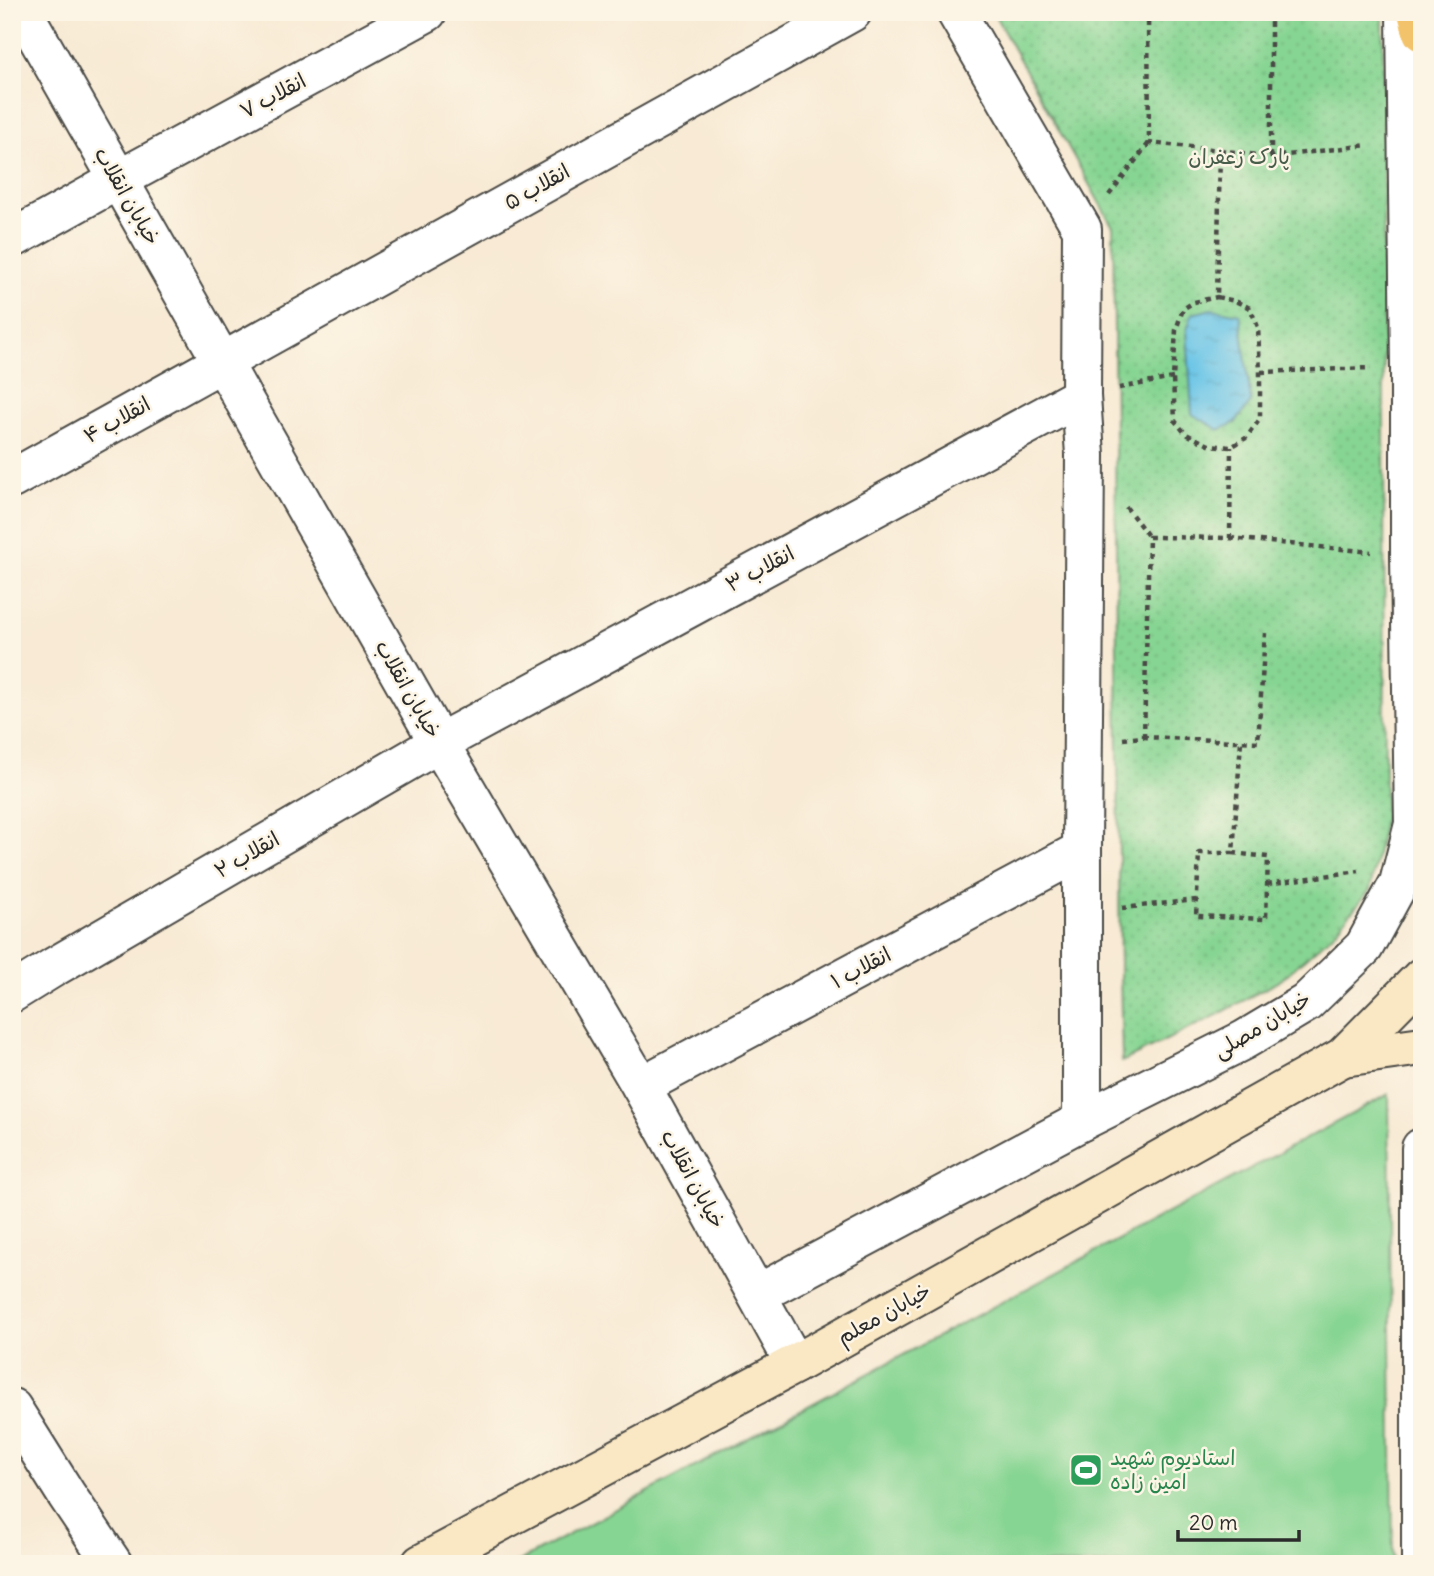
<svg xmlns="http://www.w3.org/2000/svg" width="1434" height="1576" font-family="Delius,'Playpen Sans Arabic',sans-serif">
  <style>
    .green { fill: url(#green-dots); stroke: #59805f; stroke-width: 2 }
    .pitch { fill: #87d593; stroke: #59805f; stroke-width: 2 }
    .water { fill: url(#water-ripples); stroke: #4a7889; stroke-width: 2 }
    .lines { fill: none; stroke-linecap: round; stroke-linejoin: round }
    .street-casing { stroke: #4a4844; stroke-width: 42 }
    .secondary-casing { stroke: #4a4844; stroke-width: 42 }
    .primary-casing { stroke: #4a4844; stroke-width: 42 }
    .path { stroke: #4a4844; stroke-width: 4.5; stroke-dasharray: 5 5; stroke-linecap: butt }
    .street { stroke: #fff; stroke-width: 38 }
    .secondary { stroke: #fae7c3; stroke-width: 38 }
    .primary { stroke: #f2c36a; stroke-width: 38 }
    .labels { text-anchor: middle; stroke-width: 5; stroke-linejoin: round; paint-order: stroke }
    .street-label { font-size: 21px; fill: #2b2b2b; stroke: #fcf5e5 }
    .park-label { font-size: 21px; fill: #475e4a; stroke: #fcf5e5 }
    .leisure-label { font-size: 21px; fill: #27864d; stroke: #fcf5e5; text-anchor: start }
  </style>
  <defs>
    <pattern id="green-dots" width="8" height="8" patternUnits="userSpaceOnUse" patternTransform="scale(1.75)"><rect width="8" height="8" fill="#87d593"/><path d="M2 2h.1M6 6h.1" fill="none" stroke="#75b77f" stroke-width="1.8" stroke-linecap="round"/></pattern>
    <pattern id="water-ripples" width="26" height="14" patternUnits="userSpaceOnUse" patternTransform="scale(1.75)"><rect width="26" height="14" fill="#69c5e7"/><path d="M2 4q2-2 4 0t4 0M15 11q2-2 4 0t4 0" fill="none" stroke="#5ba9c6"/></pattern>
  </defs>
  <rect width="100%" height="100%" fill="#fcf5e5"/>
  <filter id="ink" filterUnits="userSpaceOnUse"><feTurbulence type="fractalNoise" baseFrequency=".0143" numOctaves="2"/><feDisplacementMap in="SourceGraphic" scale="14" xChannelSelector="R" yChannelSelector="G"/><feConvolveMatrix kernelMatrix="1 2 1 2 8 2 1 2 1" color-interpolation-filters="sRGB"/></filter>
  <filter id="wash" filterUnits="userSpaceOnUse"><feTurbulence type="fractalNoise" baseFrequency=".00686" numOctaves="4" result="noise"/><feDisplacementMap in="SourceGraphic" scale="28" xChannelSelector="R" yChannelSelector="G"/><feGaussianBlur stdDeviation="1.57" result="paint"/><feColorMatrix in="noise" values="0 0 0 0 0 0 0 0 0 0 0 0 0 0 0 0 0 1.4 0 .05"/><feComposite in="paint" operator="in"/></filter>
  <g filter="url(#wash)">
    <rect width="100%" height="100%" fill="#f8ead4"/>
    <!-- green -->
    <path class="green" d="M 993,12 L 1383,12 L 1385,815 L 1370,890 L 1334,933 L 1281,980 L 1221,1013 L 1122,1062 L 1120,972 L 1113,227 Z"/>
    <!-- pitch -->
    <path class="pitch" d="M 1389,1094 L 1393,1564 L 514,1564 Z"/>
    <!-- water -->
    <path class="water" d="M 1212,309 L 1240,314 L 1251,402 L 1235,423 L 1219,430 L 1192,414 L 1187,330 L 1192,314 Z"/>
  </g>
  <g filter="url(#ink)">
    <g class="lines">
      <defs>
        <g id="street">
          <path d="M 23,12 L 439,743 L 641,1086 L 795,1364"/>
          <path d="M 956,12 L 1082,229 L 1081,396 L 1085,455 L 1082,850 L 1082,1121"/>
          <path d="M 12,239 L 118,180 L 427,12"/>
          <path d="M 12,479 L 852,12"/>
          <path d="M 12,993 L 54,967 L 439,743 L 1081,396"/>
          <path d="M 641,1086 L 1082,850"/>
          <path d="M 1421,1148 L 1421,1564"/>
          <path d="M 758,1294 L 1082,1121 L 1244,1040 L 1306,1003 L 1364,947 L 1399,883 L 1414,824 L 1410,556 L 1410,367 L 1406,12"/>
          <path d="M 12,1408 L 66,1494 L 113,1564"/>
        </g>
        <g id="secondary">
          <path d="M 1343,1057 L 1422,1046"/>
          <path d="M 421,1564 L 795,1364 L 1343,1057 L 1422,977"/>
        </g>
        <path id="primary" d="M 1417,12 L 1422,32"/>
      </defs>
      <!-- street casing -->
      <use href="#street" class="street-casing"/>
      <!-- secondary casing -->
      <use href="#secondary" class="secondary-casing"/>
      <!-- primary casing -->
      <use href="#primary" class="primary-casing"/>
      <!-- path -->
      <g class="path">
        <path d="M 1148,12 L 1149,143 L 1220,150 L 1217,297"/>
        <path d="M 1220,150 L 1271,157 L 1368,145"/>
        <path d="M 1271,157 L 1271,12"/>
        <path d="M 1109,195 L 1149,143"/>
        <path d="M 1217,297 L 1235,301 L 1250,308 L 1258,327 L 1260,372 L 1260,419 L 1246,438 L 1231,447 L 1209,445 L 1186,434 L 1175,421 L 1173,378 L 1176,330 L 1183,309 L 1194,302 Z"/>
        <path d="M 1261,372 L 1371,368"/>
        <path d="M 1119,388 L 1173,378"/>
        <path d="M 1126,507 L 1149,537"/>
        <path d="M 1230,538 L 1371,552"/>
        <path d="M 1144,737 L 1149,537 L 1230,538 L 1231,447"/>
        <path d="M 1123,739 L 1144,737 L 1258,742 L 1265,633"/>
        <path d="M 1233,853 L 1268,857 L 1266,919 L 1196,916 L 1199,853 L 1233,853 L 1241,741"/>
        <path d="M 1267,884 L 1359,871"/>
        <path d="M 1122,908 L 1197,900"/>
      </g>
      <!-- street -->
      <use href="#street" class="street"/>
      <!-- secondary -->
      <use href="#secondary" class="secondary"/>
      <!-- primary -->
      <use href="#primary" class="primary"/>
    </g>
  </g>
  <!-- icons -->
  <defs>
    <symbol id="stadium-square" viewBox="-11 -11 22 22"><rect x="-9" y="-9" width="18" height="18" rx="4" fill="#2e9e5b" stroke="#fcf5e5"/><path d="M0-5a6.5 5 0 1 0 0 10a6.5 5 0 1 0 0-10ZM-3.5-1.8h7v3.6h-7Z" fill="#fff"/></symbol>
  </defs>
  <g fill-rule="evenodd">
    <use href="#stadium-square" x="1067" y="1451" width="38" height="38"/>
  </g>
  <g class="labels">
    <!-- street labels -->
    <g class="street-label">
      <text transform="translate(273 96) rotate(-28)" y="7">انقلاب ۷</text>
      <text transform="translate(537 187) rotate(-29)" y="7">انقلاب ۵</text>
      <text transform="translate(127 196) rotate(60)" y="7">خیابان انقلاب</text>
      <text transform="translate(117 420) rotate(-29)" y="7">انقلاب ۴</text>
      <text transform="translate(760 569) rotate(-28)" y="7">انقلاب ۳</text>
      <text transform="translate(408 689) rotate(60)" y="7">خیابان انقلاب</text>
      <text transform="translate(247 855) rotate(-30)" y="7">انقلاب ۲</text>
      <text transform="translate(861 968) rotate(-28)" y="7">انقلاب ۱</text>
      <text transform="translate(1262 1025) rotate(-31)" y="7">خیابان مصلی</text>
      <text transform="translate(693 1179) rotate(61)" y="7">خیابان انقلاب</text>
      <text transform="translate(884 1314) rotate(-29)" y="7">خیابان معلم</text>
    </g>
    <!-- park labels -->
    <g class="park-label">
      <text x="1239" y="164">پارک زعفران</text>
    </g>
    <!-- leisure labels -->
    <g class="leisure-label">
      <text x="1110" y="1465">استادیوم شهید<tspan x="1110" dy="24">امین زاده</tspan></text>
    </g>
  </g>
  <!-- margin -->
  <rect width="1434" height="1576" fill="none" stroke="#fcf5e5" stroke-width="42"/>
  <!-- scale -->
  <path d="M1178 1530v10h121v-10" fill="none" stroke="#2b2b2b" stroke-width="3.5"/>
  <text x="1189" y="1530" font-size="21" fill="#2b2b2b" stroke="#fcf5e5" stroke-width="5" paint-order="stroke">20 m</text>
</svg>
